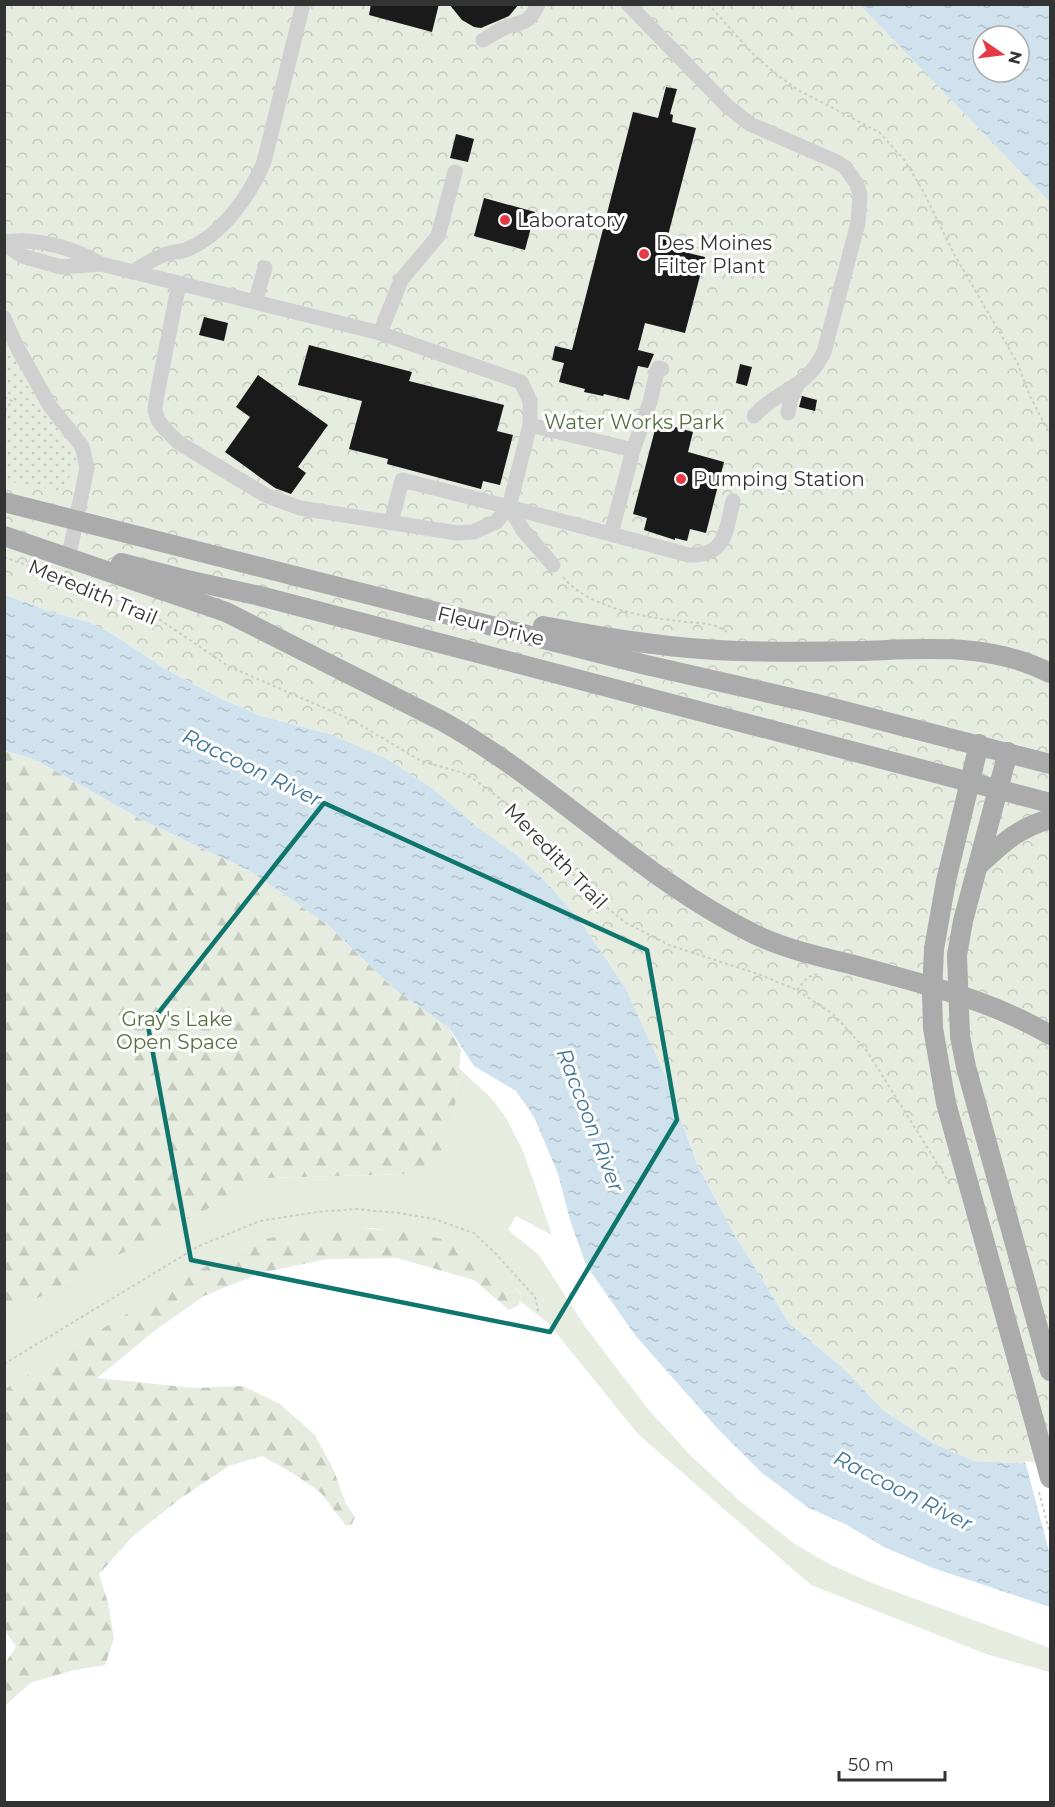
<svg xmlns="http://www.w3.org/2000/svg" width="1055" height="1807" font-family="Montserrat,sans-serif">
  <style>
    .grass { fill: #e6ecdf }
    .forest { fill: url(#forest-firs) }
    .park { fill: url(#park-crowns); fill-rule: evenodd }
    .garden { fill: url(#garden-dots) }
    .water { fill: url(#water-ripples); fill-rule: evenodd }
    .pier { fill: #fff }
    .building { fill: #1a1a1a }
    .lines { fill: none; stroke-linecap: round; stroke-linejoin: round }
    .path { stroke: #cdcdcd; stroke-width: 2; stroke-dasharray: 3 3; stroke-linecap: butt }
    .minor { stroke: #d0d0d0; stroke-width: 15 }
    .major { stroke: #ababab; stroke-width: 20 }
    .major-bridge { stroke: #ababab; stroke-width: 20 }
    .marked { fill: none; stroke: #0f766e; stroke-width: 4.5; stroke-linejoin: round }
    .poi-dot { fill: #e63946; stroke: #fff; stroke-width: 2 }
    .labels { text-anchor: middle; stroke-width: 6; stroke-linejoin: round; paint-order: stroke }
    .poi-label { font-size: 20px; fill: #333; stroke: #fff; text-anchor: start }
    .park-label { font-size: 20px; fill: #56703f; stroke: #fff }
    .street-label { font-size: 20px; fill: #333; stroke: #fff }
    .water-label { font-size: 21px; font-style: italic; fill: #3f7597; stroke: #fff }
  </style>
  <defs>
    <pattern id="forest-firs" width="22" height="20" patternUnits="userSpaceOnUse" patternTransform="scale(1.5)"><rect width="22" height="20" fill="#e6ecdf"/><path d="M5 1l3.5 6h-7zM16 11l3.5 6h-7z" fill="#c6cbc0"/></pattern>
    <pattern id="park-crowns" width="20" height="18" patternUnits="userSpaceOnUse" patternTransform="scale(1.5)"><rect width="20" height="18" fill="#e6ecdf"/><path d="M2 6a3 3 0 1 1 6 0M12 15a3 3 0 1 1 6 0" fill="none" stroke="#c6cbc0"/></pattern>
    <pattern id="garden-dots" width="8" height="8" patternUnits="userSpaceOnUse" patternTransform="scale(1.5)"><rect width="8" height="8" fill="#e6ecdf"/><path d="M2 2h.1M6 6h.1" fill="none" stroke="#c6cbc0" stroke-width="1.8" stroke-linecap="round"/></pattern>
    <pattern id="water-ripples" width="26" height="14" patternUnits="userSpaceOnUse" patternTransform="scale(1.5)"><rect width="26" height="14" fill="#cfe2ee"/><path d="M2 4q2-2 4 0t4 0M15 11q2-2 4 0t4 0" fill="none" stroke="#b2c2cd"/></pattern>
  </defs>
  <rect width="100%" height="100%" fill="#fff"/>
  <!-- grass -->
  <path class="grass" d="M 459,1068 L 491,1098 L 505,1116 L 523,1151 L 552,1235 L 516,1216 L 508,1230 L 539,1255 L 586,1328 L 648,1409 L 691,1456 L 741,1502 L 795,1544 L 831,1565 L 877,1585 L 1050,1648 L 1050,1675 L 1049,1672 L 986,1654 L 811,1585 L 638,1434 L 548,1323 L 520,1301 L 521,1293 L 465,1248 L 437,1239 L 372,1228 L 265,1239 L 192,1273 L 5,1389 L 5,1316 L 82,1274 L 267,1178 L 406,1174 L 454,1117 Z"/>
  <!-- forest -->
  <g class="forest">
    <path d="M 4,751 L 36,760 L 142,820 L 250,871 L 328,925 L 393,988 L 449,1028 L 461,1050 L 454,1117 L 438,1159 L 406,1174 L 267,1178 L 82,1274 L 5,1316 Z"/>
    <path d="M 319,1228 C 365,1228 422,1229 464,1247 C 486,1257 504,1277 521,1294 L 519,1305 L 509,1310 L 474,1280 L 397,1258 L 327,1259 L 260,1273 L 204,1296 L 157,1329 L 97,1378 L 195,1388 L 243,1386 L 280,1404 L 315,1435 L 334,1471 L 346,1504 L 355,1517 L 352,1524 L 346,1526 L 321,1493 L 294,1474 L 262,1456 L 229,1466 L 181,1498 L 133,1536 L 99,1574 L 108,1603 L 114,1639 L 105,1665 L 74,1670 L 30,1683 L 5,1706 L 5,1664 L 16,1646 L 4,1630 L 5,1389 L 192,1273 L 265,1239 Z"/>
  </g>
  <!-- park -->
  <path class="park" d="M 4,5 L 1050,5 L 1050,1468 L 1017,1463 L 974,1461 L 935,1444 L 884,1411 L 842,1367 L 789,1323 L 733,1232 L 697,1164 L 663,1070 L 625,987 L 579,919 L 545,881 L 521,858 L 476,826 L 327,733 L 261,716 L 222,699 L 167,670 L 114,635 L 88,622 L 51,612 L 5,594 ZM 983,36 L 1019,36 L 1019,72 L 983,72 Z"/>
  <!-- garden -->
  <path class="garden" d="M 4,335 L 36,397 L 77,456 L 64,491 L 29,486 L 5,480 Z"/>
  <!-- water -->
  <g class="water">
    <path d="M 860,5 L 1050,5 L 1050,202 ZM 983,36 L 1019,36 L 1019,72 L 983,72 Z"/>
    <path d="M 4,594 L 51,612 L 88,622 L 114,635 L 167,670 L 222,699 L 261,716 L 327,733 L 385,758 L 433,789 L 476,826 L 521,858 L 545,881 L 579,919 L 625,987 L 663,1070 L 697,1164 L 733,1232 L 789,1323 L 842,1367 L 884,1411 L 935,1444 L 974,1461 L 1017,1463 L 1050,1468 L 1050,1607 L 933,1568 L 884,1547 L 847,1525 L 809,1508 L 762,1473 L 717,1428 L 635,1335 L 586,1265 L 570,1220 L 558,1174 L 534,1117 L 516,1091 L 474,1066 L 449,1028 L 393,988 L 328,925 L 250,871 L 142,820 L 36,760 L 5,751 Z"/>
  </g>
  <!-- pier -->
  <path class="pier" d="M 1025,1461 L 1050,1465 L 1050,1555 Z"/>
  <!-- building -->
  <g class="building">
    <path d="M 371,4 L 439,4 L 432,32 L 369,15 Z"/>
    <path d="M 449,4 L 519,4 L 509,16 L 481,28 L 474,27 L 462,20 Z"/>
    <path d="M 666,87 L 677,89 L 670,114 L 673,115 L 672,122 L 696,128 L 666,243 L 680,247 L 680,251 L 705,257 L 685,333 L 645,323 L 638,350 L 654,354 L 648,368 L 638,366 L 629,400 L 604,394 L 603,396 L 584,392 L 585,389 L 559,382 L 564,363 L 552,360 L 555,346 L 572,350 L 633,112 L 658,118 Z"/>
    <path d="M 456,134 L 474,139 L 468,162 L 450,158 Z"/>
    <path d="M 484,198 L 535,212 L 525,250 L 474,236 Z"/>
    <path d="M 204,317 L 228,323 L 224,341 L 199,335 Z"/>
    <path d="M 309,345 L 412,372 L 409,381 L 504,405 L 497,431 L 513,435 L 500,485 L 483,481 L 481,489 L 387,464 L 388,459 L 349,449 L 362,401 L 298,385 Z"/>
    <path d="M 740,364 L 752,367 L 747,386 L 736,383 Z"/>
    <path d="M 258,375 L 328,425 L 298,467 L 306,473 L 291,494 L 275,488 L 225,452 L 250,417 L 236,407 Z"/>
    <path d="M 802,396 L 817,400 L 815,411 L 799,407 Z"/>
    <path d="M 657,422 L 693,432 L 688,452 L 724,462 L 706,533 L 690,529 L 687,541 L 675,538 L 675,540 L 644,530 L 647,518 L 633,514 Z"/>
  </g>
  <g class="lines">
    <!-- path -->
    <g class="path">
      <path d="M 708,4 L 754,55 L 780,77 L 798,90 L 879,132 L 905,161 L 922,189 L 954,254 L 1018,364 L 1030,396 L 1050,435"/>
      <path d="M 4,397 L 12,401 L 4,412"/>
      <path d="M 4,557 L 40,570 L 89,592 L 144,609 L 228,666 L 354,721 L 421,761 L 463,773 L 475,780 L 510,806 L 595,898 L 626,923 L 669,945 L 761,975 L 797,990 L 834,1015 L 867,1051 L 950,1184"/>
      <path d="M 563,577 C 586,606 641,617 678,621 C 693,623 715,622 727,632"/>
      <path d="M 797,990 L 808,977 L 818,974"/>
      <path d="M 4,1364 L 199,1246 L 260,1221 L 317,1212 L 355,1209 L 399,1213 L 434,1219 L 474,1233 L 495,1253 L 535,1297 L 538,1310 L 536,1313"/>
      <path d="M 1039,1492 L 1050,1534"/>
    </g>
    <!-- minor -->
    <g class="minor">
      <path d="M 628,4 L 727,106 L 750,124 L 837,162 L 845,167 L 857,184 L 860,195 L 858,223 L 824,352 C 805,391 779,388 754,416"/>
      <path d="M 483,40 C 490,36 497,31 504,28 C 522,21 529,25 538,4"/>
      <path d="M 4,242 C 39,238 71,247 101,264 L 380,333 L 521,382 L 530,401 L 530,425 L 509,507 L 496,522 L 473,532 L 457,533 L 300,508 L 267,496 L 179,443 L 164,428 L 158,420 L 155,410 L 156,400 L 179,283"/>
      <path d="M 4,244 L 22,256 L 61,267 L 101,264"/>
      <path d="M 132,272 C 143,266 154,258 166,254 C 173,252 181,252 188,249 C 223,234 250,195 264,162 L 303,4"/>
      <path d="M 255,302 L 265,268"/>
      <path d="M 4,318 L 17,347 L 50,406 L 82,446 L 87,468 L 70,550"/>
      <path d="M 380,333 L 401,280 L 438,236 L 455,172"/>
      <path d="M 788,413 L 791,397 L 797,386"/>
      <path d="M 530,425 L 633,450"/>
      <path d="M 391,523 L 402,480 L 509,507"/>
      <path d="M 611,534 L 633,450 L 650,402 L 658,368 L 662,369"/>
      <path d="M 553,565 L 523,530 L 509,507 L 689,555 C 726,557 726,530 733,501"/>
    </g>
    <!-- major -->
    <g class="major">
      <path d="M 4,502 L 642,664 L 813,703 L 1050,764"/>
      <path d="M 4,536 L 226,612 L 442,721 C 552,782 640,878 754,934 C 785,949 820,957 854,965 C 922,984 989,999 1050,1035"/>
      <path d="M 121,563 L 187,580 L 260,596 L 1050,803"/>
      <path d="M 543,626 C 608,638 671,649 737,651 C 777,652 819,652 859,651 C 926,649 989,642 1050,673"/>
      <path d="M 979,865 C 1003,843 1018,828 1050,819"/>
      <path d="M 934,949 L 946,881 L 979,744"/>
      <path d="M 957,955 L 963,921 L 1008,752"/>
      <path d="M 933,1028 L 946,1103 L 1050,1478"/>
      <path d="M 960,1036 L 966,1067 L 1050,1371"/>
    </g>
    <!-- major-bridge -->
    <g class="major-bridge">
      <path d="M 957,955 L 960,1036"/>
      <path d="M 933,1028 L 932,994 L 934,949"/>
    </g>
  </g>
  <!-- marked area -->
  <path class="marked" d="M 324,803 L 647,950 L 677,1120 L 550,1332 L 191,1260 L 148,1026 Z"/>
  <!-- markers -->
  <g class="poi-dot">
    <circle cx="505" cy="220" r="6"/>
    <circle cx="644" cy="254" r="6"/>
    <circle cx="681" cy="479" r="6"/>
  </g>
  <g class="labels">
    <!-- poi labels -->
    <g class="poi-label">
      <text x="517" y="227">Laboratory</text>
      <text x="656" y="250">Des Moines<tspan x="656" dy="23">Filter Plant</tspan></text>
      <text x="693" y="486">Pumping Station</text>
    </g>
    <!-- park labels -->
    <g class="park-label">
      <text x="634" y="429">Water Works Park</text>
      <text x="177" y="1026">Gray's Lake<tspan x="177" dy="23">Open Space</tspan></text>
    </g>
    <!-- street labels -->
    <g class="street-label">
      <text transform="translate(93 592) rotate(23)" y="7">Meredith Trail</text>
      <text transform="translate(491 626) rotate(14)" y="7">Fleur Drive</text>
      <text transform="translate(556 856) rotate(46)" y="7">Meredith Trail</text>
    </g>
    <!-- water labels -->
    <g class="water-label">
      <text transform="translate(252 768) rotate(26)" y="7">Raccoon River</text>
      <text transform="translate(590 1120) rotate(69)" y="7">Raccoon River</text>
      <text transform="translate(903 1491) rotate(27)" y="7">Raccoon River</text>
    </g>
  </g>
  <!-- border -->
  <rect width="1055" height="1807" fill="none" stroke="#333333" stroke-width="12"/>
  <!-- north arrow -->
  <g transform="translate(1001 54) rotate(104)"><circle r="28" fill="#ffffff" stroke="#adadad" stroke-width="1.5"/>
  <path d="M0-4.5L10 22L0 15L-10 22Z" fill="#e63946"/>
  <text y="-9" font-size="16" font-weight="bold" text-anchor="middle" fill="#333333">N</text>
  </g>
  <!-- scale -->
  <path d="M839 1771v9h106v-9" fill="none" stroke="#333333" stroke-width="3"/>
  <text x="848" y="1771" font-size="18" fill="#333333" stroke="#ffffff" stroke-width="4.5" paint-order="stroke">50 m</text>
</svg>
